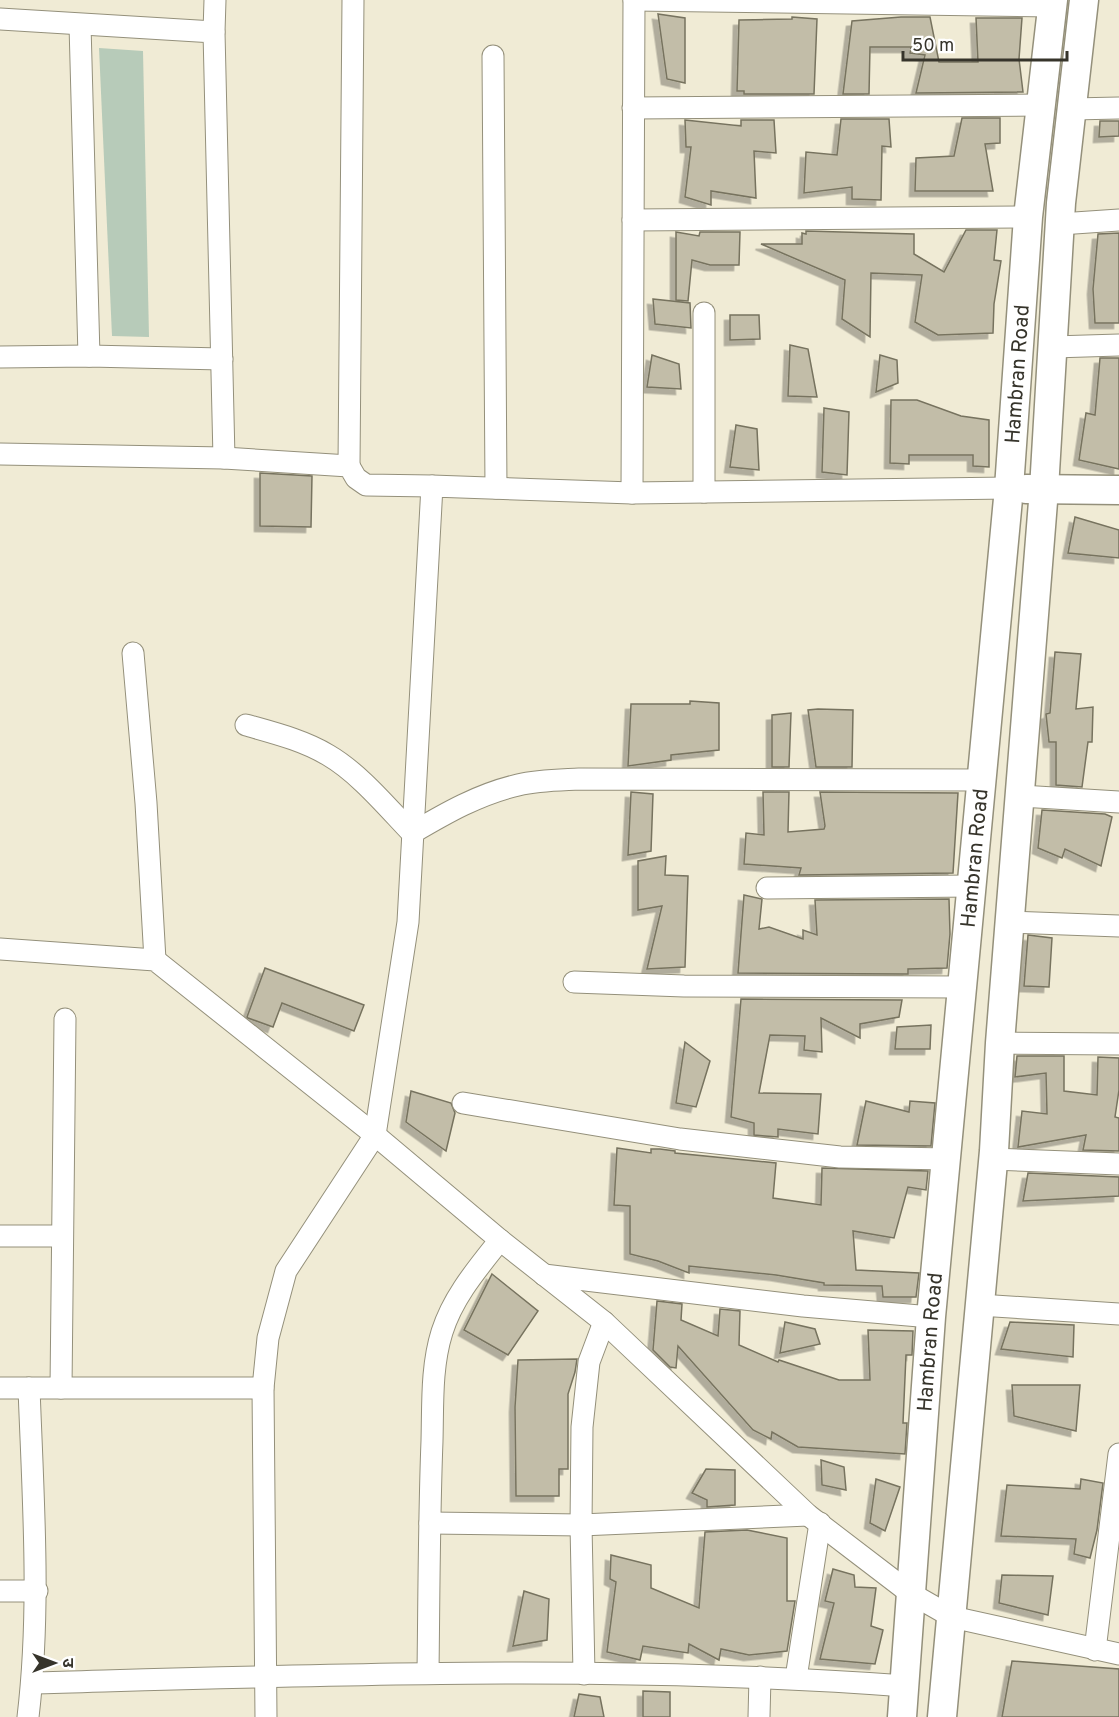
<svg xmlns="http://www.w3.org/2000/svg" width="1119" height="1717" font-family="Overpass,'Noto Sans Devanagari',sans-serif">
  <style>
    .green { fill: #b7cbb9 }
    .building { fill: #c2bda8; stroke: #77735f; stroke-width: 1.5; filter: url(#shadow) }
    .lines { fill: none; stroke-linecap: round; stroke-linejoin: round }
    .street-casing { stroke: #94907b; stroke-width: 23 }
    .secondary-casing { stroke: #94907b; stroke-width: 31 }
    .street { stroke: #fff; stroke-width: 21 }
    .secondary { stroke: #fff; stroke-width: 28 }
    .labels { text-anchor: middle; stroke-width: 4.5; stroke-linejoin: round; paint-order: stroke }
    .street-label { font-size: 21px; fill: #36342b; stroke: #fff }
  </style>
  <defs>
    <filter id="shadow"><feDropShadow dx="-5.5" dy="5.5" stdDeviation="0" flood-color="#0004"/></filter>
  </defs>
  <rect width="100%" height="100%" fill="#f0ebd5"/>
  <!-- green -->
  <path class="green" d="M 99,48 L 143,51 L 149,337 L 112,336 Z"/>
  <!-- building -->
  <g class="building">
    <path d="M 658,14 L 685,18 L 685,83 L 667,79 Z"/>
    <path d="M 792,17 L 817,19 L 814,94 L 744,94 L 744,91 L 737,91 L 739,20 L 792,19 Z"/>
    <path d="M 901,17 L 930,17 L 939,62 L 978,62 L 976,18 L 1022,18 L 1019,59 L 1023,92 L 916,93 L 925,55 L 910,53 L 911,47 L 870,47 L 869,94 L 843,94 L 852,21 Z"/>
    <path d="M 962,118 L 1000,118 L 1000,143 L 985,144 L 993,191 L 915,191 L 916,158 L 954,156 Z"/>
    <path d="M 841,119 L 889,119 L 891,147 L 882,146 L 881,200 L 852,199 L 852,187 L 804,193 L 806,152 L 837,155 Z"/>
    <path d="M 685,120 L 741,126 L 741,120 L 774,120 L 776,153 L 754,151 L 756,198 L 711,191 L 711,205 L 685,197 L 691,147 L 686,147 Z"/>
    <path d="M 1100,121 L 1119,121 L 1119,136 L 1099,137 Z"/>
    <path d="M 966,230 L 997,230 L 994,260 L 1001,261 L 994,304 L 993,333 L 938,335 L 915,322 L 922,275 L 871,273 L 870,337 L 842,319 L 845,280 L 761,244 L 802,244 L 802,233 L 806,234 L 806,231 L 914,234 L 914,254 L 944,272 Z"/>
    <path d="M 676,232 L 699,236 L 700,232 L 740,232 L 739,265 L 710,265 L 692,260 L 688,301 L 676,300 Z"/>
    <path d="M 1119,233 L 1119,323 L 1095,323 L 1093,289 L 1098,234 Z"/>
    <path d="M 653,299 L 690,303 L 691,328 L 655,324 Z"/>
    <path d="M 730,315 L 759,315 L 760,339 L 730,340 Z"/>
    <path d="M 790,345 L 808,349 L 817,397 L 788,396 Z"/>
    <path d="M 652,355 L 679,364 L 681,389 L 647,387 Z"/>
    <path d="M 880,355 L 897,360 L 898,383 L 876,392 Z"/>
    <path d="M 1100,358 L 1119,358 L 1119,469 L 1079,460 L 1086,413 L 1095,415 Z"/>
    <path d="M 891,400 L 917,400 L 961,416 L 989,420 L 989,467 L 973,466 L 973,455 L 909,455 L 909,464 L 890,463 Z"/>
    <path d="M 824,408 L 849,412 L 847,475 L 822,472 Z"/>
    <path d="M 736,425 L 757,429 L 759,470 L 730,467 Z"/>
    <path d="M 260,473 L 312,476 L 311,527 L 260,526 Z"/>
    <path d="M 1075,517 L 1119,530 L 1119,558 L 1068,553 Z"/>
    <path d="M 1055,652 L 1081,654 L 1076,709 L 1093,707 L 1092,742 L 1088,742 L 1082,787 L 1056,785 L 1056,742 L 1049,742 L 1046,714 L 1050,713 Z"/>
    <path d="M 690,701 L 719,703 L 719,750 L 671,755 L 671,760 L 628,766 L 631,704 L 690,704 Z"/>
    <path d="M 818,709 L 853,710 L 852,767 L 816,767 L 808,710 Z"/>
    <path d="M 791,713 L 789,767 L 772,767 L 772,715 Z"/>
    <path d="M 631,792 L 653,794 L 651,851 L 628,855 Z"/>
    <path d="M 763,792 L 789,792 L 788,832 L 824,829 L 825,826 L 820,792 L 958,793 L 953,873 L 799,875 L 801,868 L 744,864 L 746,833 L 764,835 Z"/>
    <path d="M 1042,810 L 1105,814 L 1112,817 L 1101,866 L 1065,849 L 1062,858 L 1038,848 Z"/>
    <path d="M 666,856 L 665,875 L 688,876 L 685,967 L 647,969 L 662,906 L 638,910 L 638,861 Z"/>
    <path d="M 744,895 L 762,899 L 759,929 L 769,927 L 803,939 L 803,930 L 817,935 L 815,900 L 949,899 L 950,934 L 947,968 L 908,969 L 908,974 L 738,973 Z"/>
    <path d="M 1028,935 L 1052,938 L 1049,987 L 1024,986 Z"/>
    <path d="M 265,968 L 364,1005 L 354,1031 L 282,1003 L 273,1027 L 248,1018 L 247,1017 Z"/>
    <path d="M 741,999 L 902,1000 L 899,1017 L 860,1024 L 860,1038 L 821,1018 L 822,1052 L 804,1050 L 805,1036 L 770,1035 L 759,1093 L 821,1094 L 818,1134 L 778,1129 L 778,1137 L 754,1135 L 754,1123 L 731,1117 Z"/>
    <path d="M 931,1025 L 930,1049 L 895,1049 L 897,1027 Z"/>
    <path d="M 685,1042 L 710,1061 L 696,1107 L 676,1103 Z"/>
    <path d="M 1017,1056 L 1064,1056 L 1064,1091 L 1097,1095 L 1098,1057 L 1119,1058 L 1119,1090 L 1115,1117 L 1119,1118 L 1119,1151 L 1083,1150 L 1086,1135 L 1018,1147 L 1022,1111 L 1047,1114 L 1046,1073 L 1015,1077 Z"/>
    <path d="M 411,1091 L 451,1103 L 455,1113 L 446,1151 L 406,1122 Z"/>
    <path d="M 866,1101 L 909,1112 L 910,1101 L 935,1103 L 931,1146 L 857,1145 Z"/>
    <path d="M 617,1148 L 651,1153 L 651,1149 L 660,1149 L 675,1151 L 675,1153 L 776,1163 L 773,1198 L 821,1205 L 822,1168 L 928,1171 L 926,1190 L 908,1187 L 894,1238 L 853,1231 L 856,1270 L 919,1273 L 916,1297 L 883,1297 L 882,1286 L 824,1285 L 824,1283 L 776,1275 L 689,1266 L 689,1273 L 658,1261 L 630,1254 L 630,1206 L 614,1205 Z"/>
    <path d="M 1028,1173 L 1119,1177 L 1119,1196 L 1023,1201 Z"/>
    <path d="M 492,1274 L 538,1311 L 508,1355 L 464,1330 Z"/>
    <path d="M 657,1301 L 682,1304 L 681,1320 L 718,1336 L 720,1309 L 740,1311 L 739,1345 L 778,1362 L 779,1360 L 839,1380 L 870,1380 L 868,1330 L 913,1331 L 912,1355 L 906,1355 L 903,1423 L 907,1423 L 905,1454 L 798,1447 L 772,1432 L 771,1439 L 753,1430 L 678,1346 L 676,1368 L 670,1367 L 653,1350 Z"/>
    <path d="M 785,1322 L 815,1329 L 820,1344 L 780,1353 Z"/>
    <path d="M 1010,1322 L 1074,1325 L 1073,1357 L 1001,1349 Z"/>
    <path d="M 577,1359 L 575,1372 L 568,1394 L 568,1469 L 559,1469 L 559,1496 L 516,1496 L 515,1407 L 518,1360 Z"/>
    <path d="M 1012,1385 L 1080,1385 L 1076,1431 L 1014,1416 Z"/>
    <path d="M 821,1460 L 844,1467 L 846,1490 L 822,1485 Z"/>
    <path d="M 706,1469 L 735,1470 L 735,1505 L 707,1507 L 707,1500 L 692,1493 Z"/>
    <path d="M 876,1479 L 900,1487 L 885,1531 L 870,1523 Z"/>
    <path d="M 1081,1479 L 1103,1483 L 1097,1530 L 1090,1558 L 1074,1554 L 1076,1539 L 1001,1536 L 1007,1485 L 1080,1489 Z"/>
    <path d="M 747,1530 L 787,1538 L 787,1601 L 795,1601 L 787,1651 L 749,1655 L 721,1649 L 719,1660 L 689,1644 L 688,1653 L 643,1646 L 640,1660 L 607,1652 L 616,1582 L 610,1579 L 611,1555 L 651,1565 L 651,1588 L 699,1608 L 705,1532 Z"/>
    <path d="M 833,1569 L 854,1575 L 855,1587 L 876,1588 L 871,1626 L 883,1630 L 875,1664 L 820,1659 L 834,1603 L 825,1601 Z"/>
    <path d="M 1002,1575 L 1053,1576 L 1048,1615 L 999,1603 Z"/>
    <path d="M 524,1591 L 549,1599 L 547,1640 L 513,1646 Z"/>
    <path d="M 1012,1661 L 1119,1669 L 1119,1717 L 1002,1717 Z"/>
    <path d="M 643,1691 L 670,1692 L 670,1717 L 643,1717 Z"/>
    <path d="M 579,1694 L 600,1697 L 604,1717 L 574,1717 Z"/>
  </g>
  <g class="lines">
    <defs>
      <g id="street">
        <path d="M 634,0 L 1052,6"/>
        <path d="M 0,19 L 214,32 L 224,458"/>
        <path d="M 80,25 L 89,356"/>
        <path d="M 214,32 L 215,0"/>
        <path d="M 493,56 L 496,488"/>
        <path d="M 633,108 L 1041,105"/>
        <path d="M 1072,109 L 1119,108"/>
        <path d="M 633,220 L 1028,217"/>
        <path d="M 1060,224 L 1119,220"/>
        <path d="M 704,313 L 704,492"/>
        <path d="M 1053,347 L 1119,345"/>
        <path d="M 0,357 L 89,356 L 222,359"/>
        <path d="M 0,454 L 224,458 L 349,466 L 356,478 L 366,485 L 432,486"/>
        <path d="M 349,466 L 353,0"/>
        <path d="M 632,493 L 634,0"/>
        <path d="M 133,653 L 146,803 L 155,960"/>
        <path d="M 246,725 C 274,733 303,740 328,755 C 359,773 387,807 412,833 C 446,813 479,794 518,785 C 538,780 560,780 579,779 L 983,780"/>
        <path d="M 1021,796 L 1119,802"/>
        <path d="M 767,888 L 972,886"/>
        <path d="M 1011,922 L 1119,926"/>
        <path d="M 0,949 L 155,960 L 375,1135 L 500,1240 L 604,1322 L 808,1515 L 910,1593 L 952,1617 L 1119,1654"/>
        <path d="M 574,982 L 684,986 L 963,987"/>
        <path d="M 1000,1043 L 1119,1044"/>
        <path d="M 463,1103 L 680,1139 L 840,1157 L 947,1159"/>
        <path d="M 993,1159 L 1119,1164"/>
        <path d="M 0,1236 L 62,1236"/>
        <path d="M 544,1275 L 803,1306 L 931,1317"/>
        <path d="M 979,1305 L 1119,1314"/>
        <path d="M 0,1388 L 263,1388"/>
        <path d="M 61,1388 L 65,1019"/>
        <path d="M 430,1523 L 581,1525 L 808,1515"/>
        <path d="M 0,1591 L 37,1591"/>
        <path d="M 1095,1650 L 1119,1454"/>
        <path d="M 428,1673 C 429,1596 429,1518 432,1441 C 433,1405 431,1367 442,1332 C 453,1297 477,1269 500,1240"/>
        <path d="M 584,1674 L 581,1525 L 582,1427 L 589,1362 L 604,1322"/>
        <path d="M 796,1678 L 820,1523"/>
        <path d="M 32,1683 C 323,1675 615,1664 905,1686"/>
        <path d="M 28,1717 C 41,1608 33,1498 29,1388"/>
        <path d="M 266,1717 L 263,1388 L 268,1338 L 286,1271 L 375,1135 L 408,922 L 432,486 L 632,493 L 1009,488"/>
        <path d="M 759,1717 L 760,1677"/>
      </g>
      <g id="secondary">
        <path d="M 1026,489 L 1119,490"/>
        <path id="s1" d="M 902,1717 L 931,1317 L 1009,488 L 1028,217 L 1053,0"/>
        <path d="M 942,1717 L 994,1151 L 1000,1043 L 1044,489 L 1061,203 L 1084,0"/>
      </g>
    </defs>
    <!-- street casing -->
    <use href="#street" class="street-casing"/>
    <!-- secondary casing -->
    <use href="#secondary" class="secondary-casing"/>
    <!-- street -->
    <use href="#street" class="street"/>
    <!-- secondary -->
    <use href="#secondary" class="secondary"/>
  </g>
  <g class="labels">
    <!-- street labels -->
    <g class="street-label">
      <text dy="7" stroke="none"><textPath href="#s1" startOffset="1348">Hambran Road</textPath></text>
      <text dy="7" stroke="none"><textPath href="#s1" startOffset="862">Hambran Road</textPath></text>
      <text dy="7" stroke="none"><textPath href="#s1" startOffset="376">Hambran Road</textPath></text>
    </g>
  </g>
  <!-- north arrow -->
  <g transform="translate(54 1663) rotate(90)" stroke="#ffffff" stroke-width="4.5" paint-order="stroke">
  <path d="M0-4.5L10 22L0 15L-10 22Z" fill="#36342b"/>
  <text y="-9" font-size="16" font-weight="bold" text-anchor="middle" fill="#36342b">उ</text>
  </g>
  <!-- scale -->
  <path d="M903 51v9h164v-9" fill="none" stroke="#36342b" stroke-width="3"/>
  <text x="912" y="51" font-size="18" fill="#36342b" stroke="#ffffff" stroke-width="4.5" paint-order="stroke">50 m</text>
</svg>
